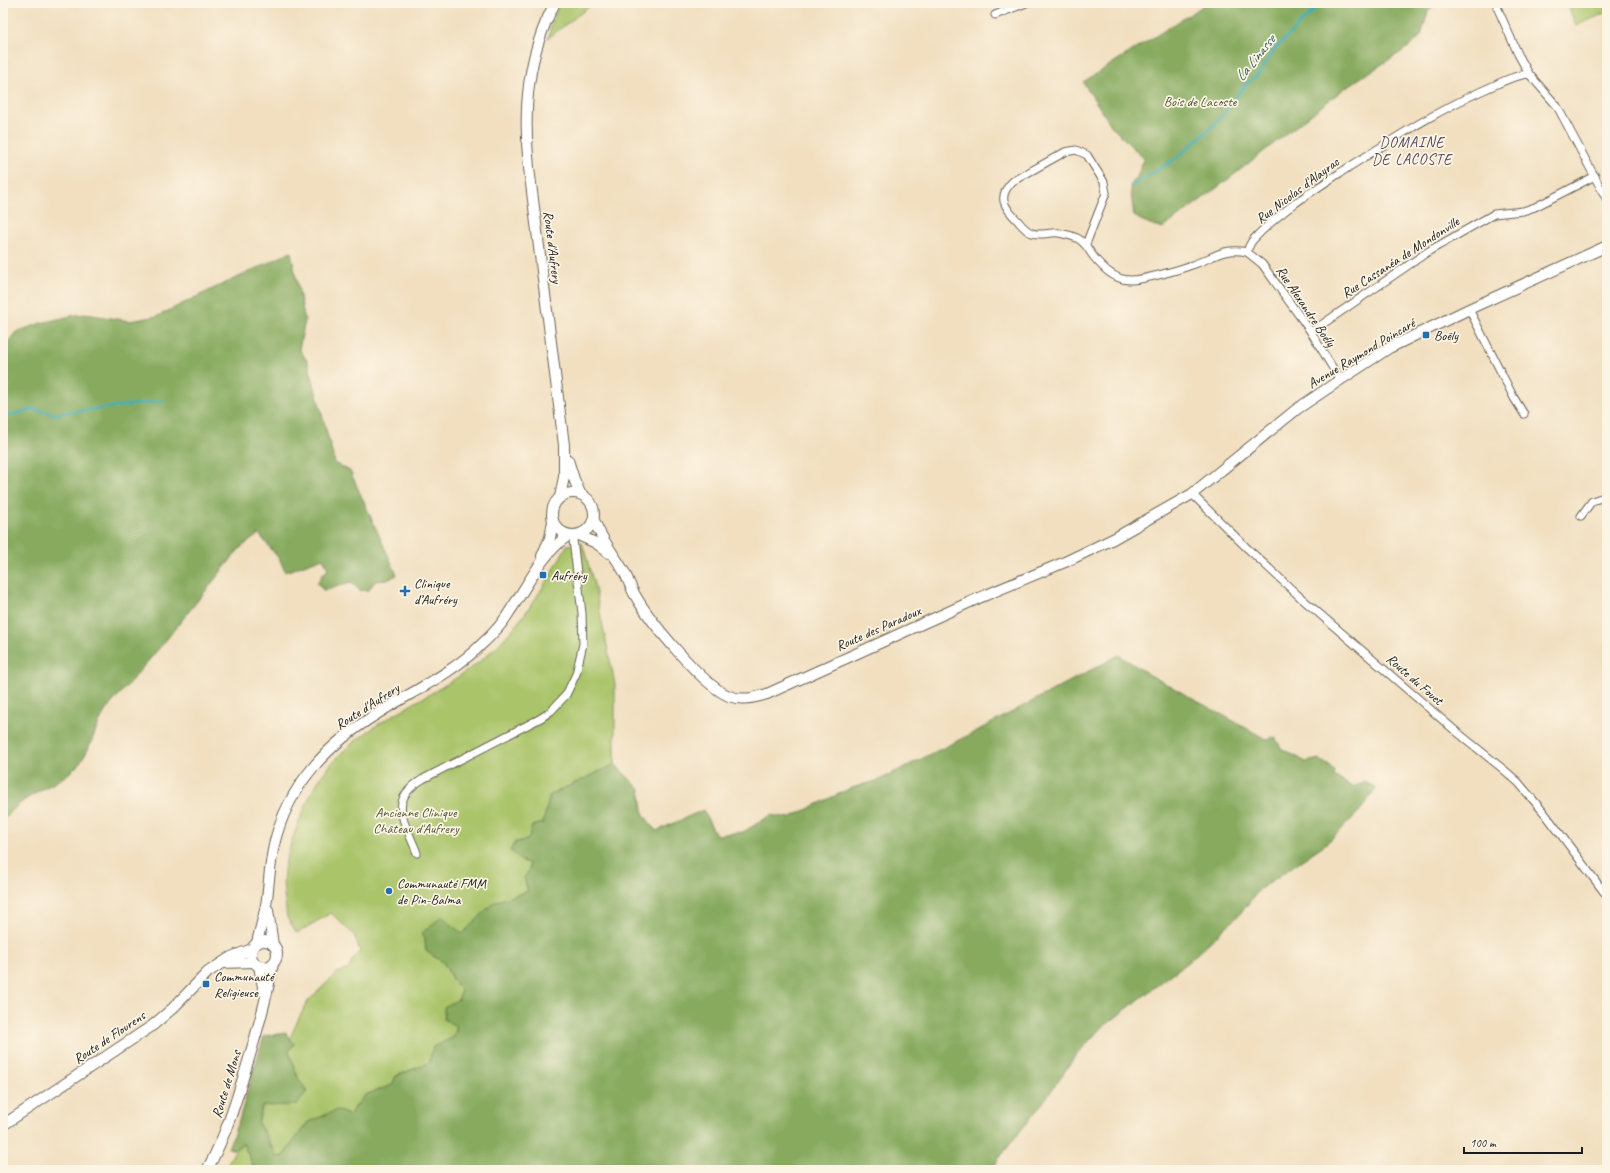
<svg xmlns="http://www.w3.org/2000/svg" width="1610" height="1173" font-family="Caveat,sans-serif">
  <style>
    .green { fill: #aac46a; stroke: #637043 }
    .forest { fill: #87aa5e; stroke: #52633d }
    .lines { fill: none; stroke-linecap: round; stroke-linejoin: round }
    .stream { stroke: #3daeb7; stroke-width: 2.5 }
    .street-casing { stroke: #676055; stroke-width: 9 }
    .secondary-casing { stroke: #676055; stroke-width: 12 }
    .street { stroke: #fff; stroke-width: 7 }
    .secondary { stroke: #fff; stroke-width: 10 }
    .poi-dot { fill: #1f6fb2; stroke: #fcf5e5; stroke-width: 1.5 }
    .labels { text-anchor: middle; stroke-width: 3.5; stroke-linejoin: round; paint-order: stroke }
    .park-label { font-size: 14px; fill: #4e5737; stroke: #fcf5e5 }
    .street-label { font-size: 14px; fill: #1c1c1c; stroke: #fcf5e5 }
    .poi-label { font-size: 14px; fill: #1c1c1c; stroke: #fcf5e5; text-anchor: start }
    .water-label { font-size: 15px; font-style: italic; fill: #2b5e62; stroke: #fcf5e5 }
    .neighbourhood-label { font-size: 15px; letter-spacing: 1px; fill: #534860; stroke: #fcf5e5 }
  </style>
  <rect width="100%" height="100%" fill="#fcf5e5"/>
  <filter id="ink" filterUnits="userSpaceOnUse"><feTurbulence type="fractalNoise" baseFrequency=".025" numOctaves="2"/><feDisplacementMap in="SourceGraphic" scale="8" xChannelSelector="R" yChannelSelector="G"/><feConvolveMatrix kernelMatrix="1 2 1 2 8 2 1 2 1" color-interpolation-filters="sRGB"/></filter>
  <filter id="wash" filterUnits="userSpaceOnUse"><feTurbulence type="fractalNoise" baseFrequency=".012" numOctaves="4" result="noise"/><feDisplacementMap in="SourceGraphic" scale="16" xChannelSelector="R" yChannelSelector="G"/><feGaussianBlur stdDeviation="0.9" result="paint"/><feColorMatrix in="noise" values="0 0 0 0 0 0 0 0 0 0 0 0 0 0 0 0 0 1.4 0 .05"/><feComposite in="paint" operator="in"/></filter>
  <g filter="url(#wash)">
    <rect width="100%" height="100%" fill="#f1dfc0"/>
    <!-- green -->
    <g class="green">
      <path d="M 561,3 L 594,3 L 548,38 L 553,19 Z"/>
      <path d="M 1567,3 L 1607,3 L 1607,12 L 1576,26 Z"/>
      <path d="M 582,543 L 594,584 L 615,684 L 615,764 L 550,795 L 543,823 L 532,826 L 528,840 L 515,842 L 510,851 L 529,863 L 529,871 L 524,878 L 528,891 L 494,902 L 462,934 L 425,938 L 426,951 L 444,963 L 453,981 L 461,989 C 457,1005 459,1021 454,1037 L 433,1047 L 429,1063 L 396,1076 L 392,1085 L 365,1095 L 349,1115 L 308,1122 L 283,1156 L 276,1157 L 270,1142 L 258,1123 L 263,1106 L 298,1078 L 289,1051 L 294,1044 L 290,1038 L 298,1020 L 308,1001 L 337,973 L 349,969 L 352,961 L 360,951 L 354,935 L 331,913 L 297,933 C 294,928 289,922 287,917 C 286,913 286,907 285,902 C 281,877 284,864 292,840 C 299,822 306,802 316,785 C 352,724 426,704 479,662 C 518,631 544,588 567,545 Z"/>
      <path d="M 243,1143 L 255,1170 L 225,1170 L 235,1150 Z"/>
    </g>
    <!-- forest -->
    <g class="forest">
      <path d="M 1204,3 L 1437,3 L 1428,12 L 1421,36 L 1409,47 L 1345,88 L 1222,184 L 1163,228 L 1146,223 L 1134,216 L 1130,186 L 1137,177 L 1144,159 L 1112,127 L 1083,82 L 1192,13 L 1204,5 Z"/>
      <path d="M 291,252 L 305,321 L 299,349 L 308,362 L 335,463 L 350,471 L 397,575 L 387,580 L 375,581 L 368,591 L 359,590 L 351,582 L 324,591 L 317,583 L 323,574 L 328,569 L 323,558 L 285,572 L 280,560 L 259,534 L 240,548 L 162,645 L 106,710 C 94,728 91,753 75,768 C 62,780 46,787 31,796 C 20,802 12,811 3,820 L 3,343 L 8,342 L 16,332 L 41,323 L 75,315 L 87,314 L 129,321 L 158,316 L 202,294 Z"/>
      <path d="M 1119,655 L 1150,675 L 1266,739 L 1275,737 L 1281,748 L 1306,762 L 1319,759 L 1335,770 L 1334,776 L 1352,787 L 1366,782 L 1376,789 L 1359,812 L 1328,842 L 1260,889 L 1239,915 L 1189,961 L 1098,1031 L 1074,1058 L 1044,1101 L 990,1170 L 255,1170 L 243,1143 L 235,1150 L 228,1148 L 239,1120 L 264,1036 L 286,1033 L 294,1044 L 289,1051 L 298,1078 L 307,1091 L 297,1105 L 262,1106 L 258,1123 L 277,1157 L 283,1156 L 308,1122 L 337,1110 L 349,1115 L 365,1095 L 392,1085 L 396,1076 L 429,1063 L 433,1047 L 454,1037 L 457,1027 L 444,1019 L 444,1007 L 459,999 L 461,989 L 453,981 L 444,963 L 426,951 L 425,938 L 422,933 L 442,916 L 462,934 L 494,902 L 528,891 L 524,878 L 529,871 L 529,863 L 521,861 L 510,850 L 516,842 L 528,840 L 532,826 L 543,823 L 550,795 L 615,764 L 640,789 L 644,815 L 656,831 L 703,810 L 716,835 L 743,832 L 771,815 L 789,818 L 851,788 L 879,780 L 971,734 Z"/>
    </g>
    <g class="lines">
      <!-- stream -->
      <g class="stream">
        <path d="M 1132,186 L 1177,158 L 1216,123 L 1247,83 L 1257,76 L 1275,49 L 1321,3"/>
        <path d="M 3,417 L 34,409 L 54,414 L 164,401"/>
      </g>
    </g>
  </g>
  <g filter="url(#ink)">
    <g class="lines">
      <defs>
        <g id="street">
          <path d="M 1497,7 L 1518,54 L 1529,74 L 1557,106 L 1607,200"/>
          <path d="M 995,15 L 1026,3"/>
          <path d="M 1086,244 L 1106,193 L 1104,182 L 1087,155 L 1076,150 L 1065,152 L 1013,181 C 996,197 1005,208 1018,221 C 1022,226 1026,231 1032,233 C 1041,236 1050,232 1059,233 C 1065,234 1072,236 1077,238 C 1085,242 1088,249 1093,256 C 1102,267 1114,280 1130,280 C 1144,280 1178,270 1192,265 C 1214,258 1222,247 1247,252 C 1248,248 1250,244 1252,241 C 1278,212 1317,188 1349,167 C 1395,138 1436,111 1486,89 C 1500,83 1514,75 1529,74"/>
          <path d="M 1247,252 L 1262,264 L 1311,332 L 1340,380"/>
          <path d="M 1469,309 L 1514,398 L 1524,414"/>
          <path d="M 1311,332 L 1429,251 L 1494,214 L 1523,211 L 1535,207 L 1595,176"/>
          <path d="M 1192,494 L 1247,548 L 1300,597 L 1452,728 L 1503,769 L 1518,782 L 1546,815 L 1607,896"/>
          <path d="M 1581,516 L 1592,501 L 1607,496"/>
          <path d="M 417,853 C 405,821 386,801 423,779 L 541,718 L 551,711 L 566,695 L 576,674 L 583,644 L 582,613 L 573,540 L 573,535"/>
        </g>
        <g id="secondary">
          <path d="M 555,3 C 527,55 523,110 529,168 L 564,445 L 564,477 L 560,497"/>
          <path d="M 568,460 L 574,479 L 580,493"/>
          <circle cx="573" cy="514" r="21"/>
          <path d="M 594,520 C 601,539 613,553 623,570 C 628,578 630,587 635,595 C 649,620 703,686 729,696 C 742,701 754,698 767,694 L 979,598 L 1065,562 L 1113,539 L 1192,494 L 1297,409 L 1340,380 L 1389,348 L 1469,309 L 1607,246"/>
          <path d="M 578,535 L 596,543 L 609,553"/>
          <path d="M 542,556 L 550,538 L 553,521"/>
          <path d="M 268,910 L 273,945"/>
          <circle cx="264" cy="954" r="13"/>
          <path d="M 257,943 C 260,928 265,914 267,899 C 269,881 270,863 274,845 C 288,784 329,743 380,712 C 415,690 453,673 483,643 C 493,634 503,623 510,611 C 528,585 542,553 569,535"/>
          <path d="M 223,963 L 254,962"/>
          <path d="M 259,966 L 264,992"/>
          <path d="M 3,1125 L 152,1026 L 173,1008 L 208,972 L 231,957 L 252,949"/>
          <path d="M 207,1170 C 227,1134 238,1095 250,1055 C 259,1025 268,994 273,963"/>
        </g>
      </defs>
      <!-- street casing -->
      <use href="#street" class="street-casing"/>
      <!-- secondary casing -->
      <use href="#secondary" class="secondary-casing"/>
      <!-- street -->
      <use href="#street" class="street"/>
      <!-- secondary -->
      <use href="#secondary" class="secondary"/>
    </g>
  </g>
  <!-- markers -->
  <g class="poi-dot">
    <rect x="1422" y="331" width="8" height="8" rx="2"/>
    <rect x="539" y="571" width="8" height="8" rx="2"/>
    <path d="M403 585h4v4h4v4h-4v4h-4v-4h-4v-4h4z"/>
    <circle cx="389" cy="891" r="4"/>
    <rect x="202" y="980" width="8" height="8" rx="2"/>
  </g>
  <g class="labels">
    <!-- park labels -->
    <g class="park-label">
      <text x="1200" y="106">Bois de Lacoste</text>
      <text x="416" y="817">Ancienne Clinique<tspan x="416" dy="16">Château d'Aufrery</tspan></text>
    </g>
    <!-- street labels -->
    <g class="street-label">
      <text transform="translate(1297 190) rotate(-37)" y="5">Rue Nicolas d'Alayrac</text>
      <text transform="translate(553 247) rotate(83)" y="5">Route d'Aufrery</text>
      <text transform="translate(1400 257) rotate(-33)" y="5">Rue Cassanéa de Mondonville</text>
      <text transform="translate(1306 306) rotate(56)" y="5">Rue Alexandre Boély</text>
      <text transform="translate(1361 353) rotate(-31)" y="5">Avenue Raymond Poincaré</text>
      <text transform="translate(878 628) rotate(-24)" y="5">Route des Paradoux</text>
      <text transform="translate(1415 679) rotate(41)" y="5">Route du Fouet</text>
      <text transform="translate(367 706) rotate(-33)" y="5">Route d'Aufrery</text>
      <text transform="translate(109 1037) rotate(-34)" y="5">Route de Flourens</text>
      <text transform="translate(226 1084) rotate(-73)" y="5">Route de Mons</text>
    </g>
    <!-- poi labels -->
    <g class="poi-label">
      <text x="1434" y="340">Boëly</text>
      <text x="551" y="580">Aufréry</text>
      <text x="414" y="588">Clinique<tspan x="414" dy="16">d’Aufréry</tspan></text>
      <text x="397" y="888">Communauté FMM<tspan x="397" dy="16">de Pin-Balma</tspan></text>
      <text x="214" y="981">Communauté<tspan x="214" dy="16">Religieuse</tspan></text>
    </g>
    <!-- water labels -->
    <g class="water-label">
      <text transform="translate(1255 58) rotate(-51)" y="5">La Linasse</text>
    </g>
    <!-- neighbourhood labels -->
    <g class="neighbourhood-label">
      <text x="1412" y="147">DOMAINE<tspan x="1412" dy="17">DE LACOSTE</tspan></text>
    </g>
  </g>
  <!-- margin -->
  <rect width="1610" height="1173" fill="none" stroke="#fcf5e5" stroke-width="16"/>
  <!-- scale -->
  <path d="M1464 1147v6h118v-6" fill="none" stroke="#1c1c1c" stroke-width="2"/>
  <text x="1470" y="1147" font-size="12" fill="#1c1c1c" stroke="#fcf5e5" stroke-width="3" paint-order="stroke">100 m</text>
</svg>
